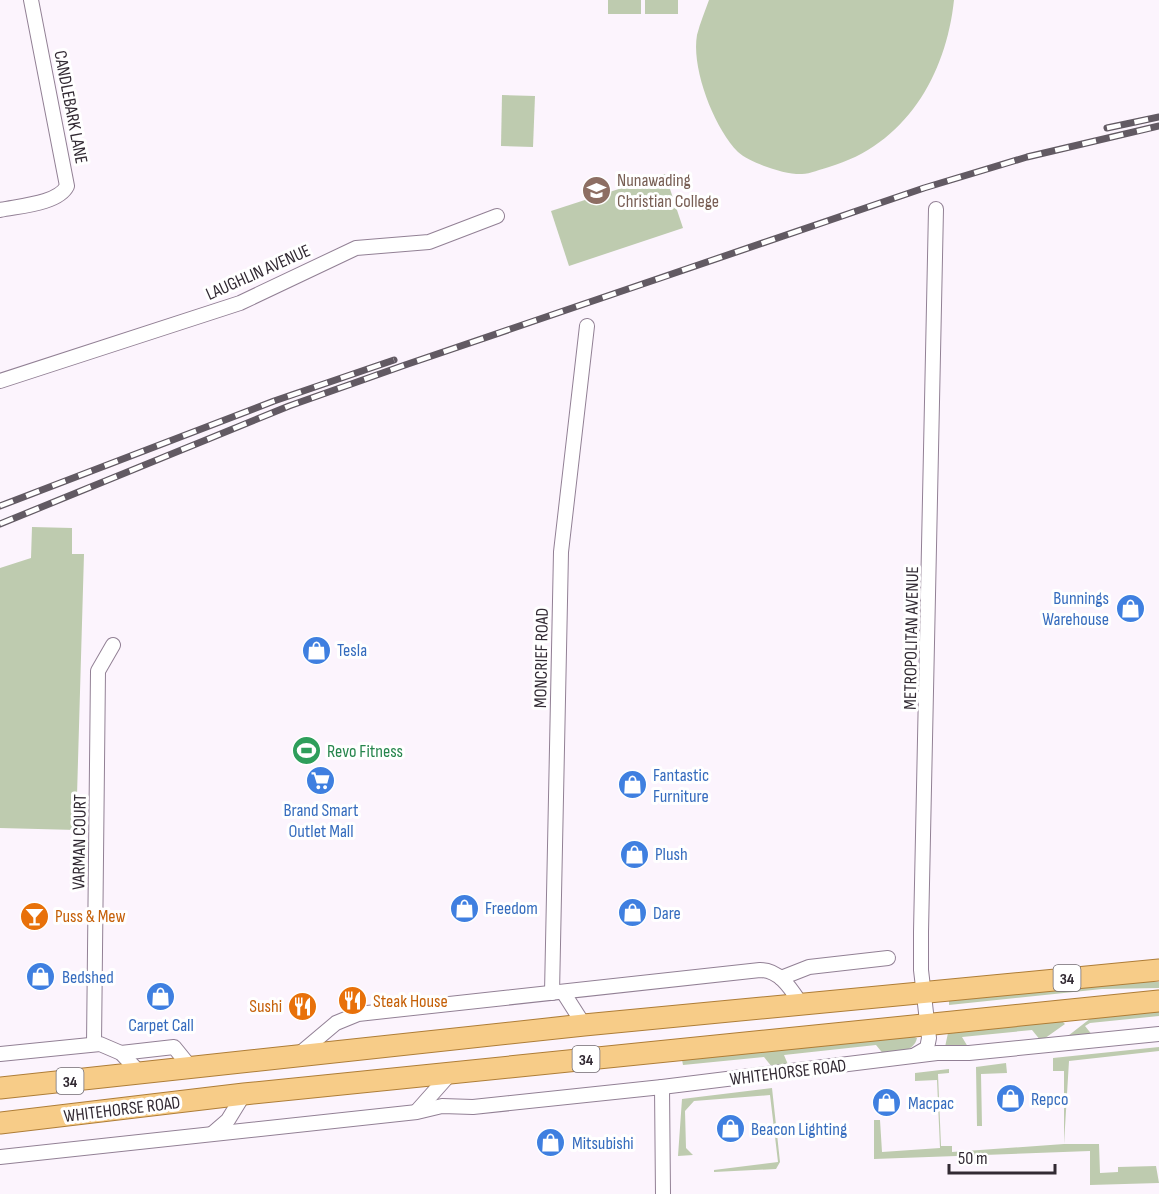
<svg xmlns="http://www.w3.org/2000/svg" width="1159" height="1194" font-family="'Sofia Sans Condensed',sans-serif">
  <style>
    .green { fill: #becbaf }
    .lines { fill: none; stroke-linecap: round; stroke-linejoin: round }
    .street-casing { stroke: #928095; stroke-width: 16 }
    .primary-casing { stroke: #ae7d37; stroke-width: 23 }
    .street { stroke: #fff; stroke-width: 14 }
    .primary { stroke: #f7cc88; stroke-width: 21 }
    .rail-casing { stroke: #625a63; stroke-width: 7 }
    .rail { stroke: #fff; stroke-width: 4.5; stroke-dasharray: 14; stroke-linecap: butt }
    .labels { text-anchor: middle; stroke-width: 6; stroke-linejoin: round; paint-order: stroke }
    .shield { fill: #fff; stroke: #706a70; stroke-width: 1.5 }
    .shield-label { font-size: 16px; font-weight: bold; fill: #322a33 }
    .street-label { font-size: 18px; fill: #322a33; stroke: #fff }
    .education-label { font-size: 18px; fill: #785e54; stroke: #fff; text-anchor: start }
    .shop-label { font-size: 18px; fill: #366cbe; stroke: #fff; text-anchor: start }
    .leisure-label { font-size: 18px; fill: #27864d; stroke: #fff; text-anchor: start }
    .food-label { font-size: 18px; fill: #c56008; stroke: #fff; text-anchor: start }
  </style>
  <rect width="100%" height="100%" fill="#fcf4fd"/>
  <!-- green -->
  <g class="green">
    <rect x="608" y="0" width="33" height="14"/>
    <rect x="645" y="0" width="33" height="14"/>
    <path d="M 709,0 L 954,0 C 946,76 905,145 829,167 C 821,169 810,174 802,174 C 786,175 750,163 738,152 C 714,128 691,68 697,35 C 700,23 705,11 709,0 Z"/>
    <path d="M 502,95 L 535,96 L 533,147 L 501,146 Z"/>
    <path d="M 665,174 L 683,228 L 569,266 L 551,211 Z"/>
    <path d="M 32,527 L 72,528 L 72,554 L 84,554 L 76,830 L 0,828 L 0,568 L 31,558 Z"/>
    <path d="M 1133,982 L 1159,982 L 1159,988 L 1102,989 L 949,1005 L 949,1001 Z"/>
    <path d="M 1159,1011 L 1159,1016 L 1090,1023 L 1085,1026 L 1093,1036 L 1064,1039 L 1091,1018 Z"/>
    <path d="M 1062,1021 L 1065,1024 L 1041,1041 L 1032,1030 L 962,1037 L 968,1047 L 945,1047 L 948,1033 Z"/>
    <path d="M 912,1036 L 917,1038 C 914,1052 897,1053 885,1056 L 876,1045 L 784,1055 L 789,1067 L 772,1067 L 764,1057 L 683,1065 L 682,1060 Z"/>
    <path d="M 1159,1047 L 1159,1051 L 1069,1061 L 1064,1144 L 1099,1144 L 1100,1173 L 1118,1172 L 1118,1167 L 1156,1166 L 1159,1183 L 1090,1185 L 1090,1151 L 874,1159 L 874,1120 L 880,1120 L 882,1152 L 940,1148 L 937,1080 L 915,1081 L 915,1073 L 949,1069 L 949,1073 L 938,1074 L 941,1146 L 952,1146 L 952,1152 L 1064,1144 L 1064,1071 L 1053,1071 L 1053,1058 Z"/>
    <path d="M 1006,1063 L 1007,1073 L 981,1074 L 982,1126 L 977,1126 L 976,1067 Z"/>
    <path d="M 772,1088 L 780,1162 L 776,1169 L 714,1172 L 714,1170 L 778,1162 L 770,1095 L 694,1101 L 685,1111 L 686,1148 L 693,1155 L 678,1156 L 682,1099 Z"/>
  </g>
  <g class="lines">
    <defs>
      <g id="street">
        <path d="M 0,210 C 18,206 58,204 67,186 L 31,0"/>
        <path d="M 0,381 L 240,303 L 356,248 L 429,242 L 497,216"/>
        <path d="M 781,978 L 809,967 L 888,958"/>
        <path d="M 563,992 L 584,1025"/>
        <path d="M 552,993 L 561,552 L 587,326"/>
        <path d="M 94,1044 L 98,671 L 113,645"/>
        <path d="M 121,1053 L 174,1047 L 191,1068"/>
        <path d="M 0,1054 L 100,1044 L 121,1053 L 140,1073"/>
        <path d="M 298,1055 L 336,1023 L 358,1014 L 760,970 C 780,970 791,989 801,1004"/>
        <path d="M 915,1055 L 927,1048 L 929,1038 L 921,970 L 921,932 L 936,209"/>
        <path d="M 662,1087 L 663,1194"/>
        <path d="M 417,1111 L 449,1075"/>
        <path d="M 213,1133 L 228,1120 L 244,1094"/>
        <path d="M 0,1157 L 417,1112 L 442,1106 L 473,1107 L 662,1087 L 937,1053 L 969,1053 L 1159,1034"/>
      </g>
      <g id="primary">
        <path d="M 0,1088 L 584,1025 L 1159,970"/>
        <path d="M 0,1123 L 244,1094 L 1159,1001"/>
      </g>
    </defs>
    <!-- street casing -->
    <use href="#street" class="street-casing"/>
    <!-- primary casing -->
    <use href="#primary" class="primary-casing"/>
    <!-- street -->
    <use href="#street" class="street"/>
    <!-- primary -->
    <use href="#primary" class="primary"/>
    <defs>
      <g id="rail">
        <path d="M 1107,128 L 1159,117"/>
        <path d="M 0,506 L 274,401 L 394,360"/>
        <path d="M 0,524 L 289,406 L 405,365 L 924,188 L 1027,157 L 1159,126"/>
      </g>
    </defs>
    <!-- rail casing -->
    <use href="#rail" class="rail-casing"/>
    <!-- rail -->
    <use href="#rail" class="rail"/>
  </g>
  <!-- icons -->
  <defs>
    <symbol id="school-disc" viewBox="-11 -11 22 22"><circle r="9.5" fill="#8d6e63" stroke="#fff"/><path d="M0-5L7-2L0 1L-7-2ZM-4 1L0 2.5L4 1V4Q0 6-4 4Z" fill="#fff"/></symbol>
    <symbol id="shop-disc" viewBox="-11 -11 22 22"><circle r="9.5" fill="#3f7fe0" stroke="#fff"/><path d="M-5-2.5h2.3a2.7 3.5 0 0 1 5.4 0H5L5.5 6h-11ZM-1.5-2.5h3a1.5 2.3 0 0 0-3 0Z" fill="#fff"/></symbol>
    <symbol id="stadium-disc" viewBox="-11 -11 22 22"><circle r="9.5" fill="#2e9e5b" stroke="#fff"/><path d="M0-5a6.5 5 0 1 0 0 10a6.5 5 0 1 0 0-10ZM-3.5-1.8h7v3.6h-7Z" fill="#fff"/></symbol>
    <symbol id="supermarket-disc" viewBox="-11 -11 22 22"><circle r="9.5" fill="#3f7fe0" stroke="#fff"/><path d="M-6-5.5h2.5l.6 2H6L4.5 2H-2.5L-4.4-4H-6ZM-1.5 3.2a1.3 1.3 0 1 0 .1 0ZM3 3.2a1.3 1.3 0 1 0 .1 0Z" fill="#fff"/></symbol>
    <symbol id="bar-disc" viewBox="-11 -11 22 22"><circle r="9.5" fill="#e8710a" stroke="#fff"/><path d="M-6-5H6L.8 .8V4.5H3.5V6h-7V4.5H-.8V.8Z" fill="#fff"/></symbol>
    <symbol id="restaurant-disc" viewBox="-11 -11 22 22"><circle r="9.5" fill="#e8710a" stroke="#fff"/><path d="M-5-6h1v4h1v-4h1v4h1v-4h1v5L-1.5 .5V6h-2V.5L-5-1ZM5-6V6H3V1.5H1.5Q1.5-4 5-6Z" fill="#fff"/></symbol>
  </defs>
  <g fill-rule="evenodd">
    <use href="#school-disc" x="580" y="174" width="33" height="33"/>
    <use href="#shop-disc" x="1114" y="592" width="33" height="33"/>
    <use href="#shop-disc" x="300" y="634" width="33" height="33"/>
    <use href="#stadium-disc" x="290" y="734" width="33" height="33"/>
    <use href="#supermarket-disc" x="304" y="764" width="33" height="33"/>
    <use href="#shop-disc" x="616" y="768" width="33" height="33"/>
    <use href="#shop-disc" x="618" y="838" width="33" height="33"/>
    <use href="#shop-disc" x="448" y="892" width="33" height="33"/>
    <use href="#shop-disc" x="616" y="896" width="33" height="33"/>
    <use href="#bar-disc" x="18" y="900" width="33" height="33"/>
    <use href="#shop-disc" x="24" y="960" width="33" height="33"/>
    <use href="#shop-disc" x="144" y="980" width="33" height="33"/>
    <use href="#restaurant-disc" x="336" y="984" width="33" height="33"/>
    <use href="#restaurant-disc" x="286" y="990" width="33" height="33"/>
    <use href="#shop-disc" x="994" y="1082" width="33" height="33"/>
    <use href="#shop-disc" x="870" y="1086" width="33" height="33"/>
    <use href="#shop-disc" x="714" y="1112" width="33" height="33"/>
    <use href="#shop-disc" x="534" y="1126" width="33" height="33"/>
  </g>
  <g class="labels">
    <!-- shield labels -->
    <g class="shield">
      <rect x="1053.5" y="965" width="27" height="26" rx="4.5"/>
      <rect x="572.5" y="1046" width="27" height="26" rx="4.5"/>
      <rect x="56.5" y="1068" width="27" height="26" rx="4.5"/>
    </g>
    <g class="shield-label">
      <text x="1067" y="984">34</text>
      <text x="586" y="1065">34</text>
      <text x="70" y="1087">34</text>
    </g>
    <!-- street labels -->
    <g class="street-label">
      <text transform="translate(71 107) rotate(79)" y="6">CANDLEBARK LANE</text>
      <text transform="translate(258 272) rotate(-24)" y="6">LAUGHLIN AVENUE</text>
      <text transform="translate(911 638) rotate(-89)" y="6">METROPOLITAN AVENUE</text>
      <text transform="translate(541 658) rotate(-89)" y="6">MONCRIEF ROAD</text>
      <text transform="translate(79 842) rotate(-89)" y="6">VARMAN COURT</text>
      <text transform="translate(788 1072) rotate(-7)" y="6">WHITEHORSE ROAD</text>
      <text transform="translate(122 1109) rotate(-7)" y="6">WHITEHORSE ROAD</text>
    </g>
    <!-- education labels -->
    <g class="education-label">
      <text x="617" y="186">Nunawading<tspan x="617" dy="21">Christian College</tspan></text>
    </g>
    <!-- shop labels -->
    <g class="shop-label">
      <text x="1109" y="604" text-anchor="end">Bunnings<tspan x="1109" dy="21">Warehouse</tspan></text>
      <text x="337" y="656">Tesla</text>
      <text x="653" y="781">Fantastic<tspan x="653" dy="21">Furniture</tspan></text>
      <text x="321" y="816" text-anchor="middle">Brand Smart<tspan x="321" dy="21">Outlet Mall</tspan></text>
      <text x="655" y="860">Plush</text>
      <text x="485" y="914">Freedom</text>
      <text x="653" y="919">Dare</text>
      <text x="62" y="983">Bedshed</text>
      <text x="161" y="1031" text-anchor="middle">Carpet Call</text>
      <text x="1031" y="1105">Repco</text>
      <text x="908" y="1109">Macpac</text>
      <text x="751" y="1135">Beacon Lighting</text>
      <text x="572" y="1149">Mitsubishi</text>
    </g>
    <!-- leisure labels -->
    <g class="leisure-label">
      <text x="327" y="757">Revo Fitness</text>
    </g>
    <!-- food labels -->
    <g class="food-label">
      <text x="55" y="922">Puss &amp; Mew</text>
      <text x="373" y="1007">Steak House</text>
      <text x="282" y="1012" text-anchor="end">Sushi</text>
    </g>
  </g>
  <!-- scale -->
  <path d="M949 1164v9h106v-9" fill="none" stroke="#322a33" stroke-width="3"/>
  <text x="958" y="1164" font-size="18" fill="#322a33" stroke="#ffffff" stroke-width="4.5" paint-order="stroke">50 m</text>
</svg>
